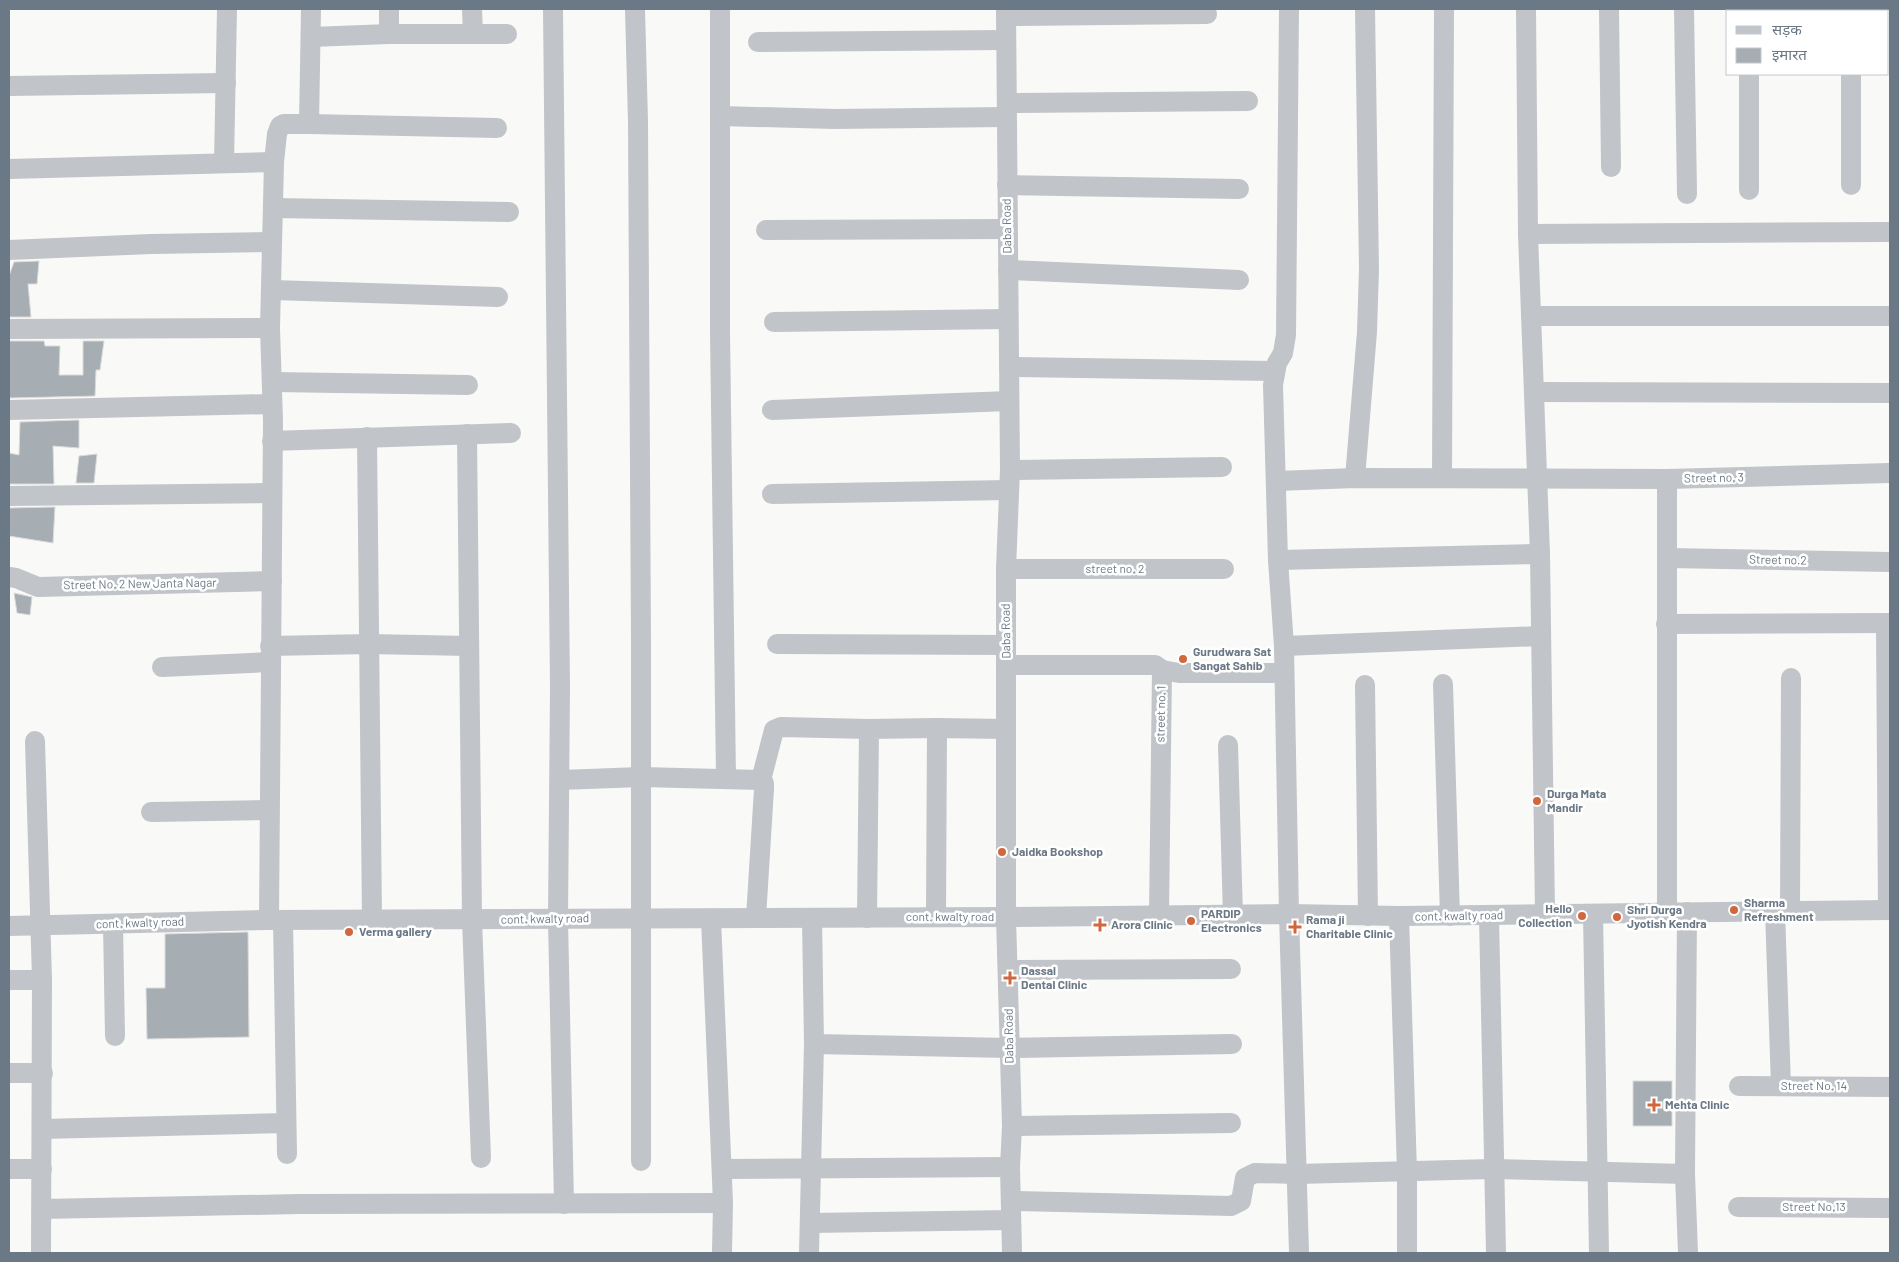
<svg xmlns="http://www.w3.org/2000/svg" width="1899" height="1262" font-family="Barlow,'Noto Sans Devanagari',sans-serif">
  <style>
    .building { fill: #a6adb3; stroke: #dbdbd9 }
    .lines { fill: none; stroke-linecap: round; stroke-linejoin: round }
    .minor { stroke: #c1c4c8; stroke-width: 20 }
    .poi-dot { fill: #d1673f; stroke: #fff; stroke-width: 2 }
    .labels { text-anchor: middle; stroke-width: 5; stroke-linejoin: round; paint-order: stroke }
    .street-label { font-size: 12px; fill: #6b7885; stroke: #fff }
    .poi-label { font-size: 12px; font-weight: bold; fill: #6b7885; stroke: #fff; text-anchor: start }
  </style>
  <rect width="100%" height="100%" fill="#f9f9f7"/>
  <!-- building -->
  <g class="building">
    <path d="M 39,261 L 37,284 L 28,284 L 31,317 L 9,317 L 9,276 L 14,262 Z"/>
    <path d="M 9,341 L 44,341 L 45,346 L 60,346 L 59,375 L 83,375 L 83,341 L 104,341 L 100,370 L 96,370 L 95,396 L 9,398 Z"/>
    <path d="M 79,420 L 79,448 L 53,446 L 54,484 L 9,484 L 9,453 L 19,455 L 20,422 Z"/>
    <path d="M 97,454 L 94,483 L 76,483 L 79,456 Z"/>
    <path d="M 55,507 L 53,543 L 9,536 L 9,508 Z"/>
    <path d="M 14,593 L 32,597 L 30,615 L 17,613 Z"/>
    <path d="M 248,932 L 249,1037 L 147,1039 L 146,988 L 165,988 L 165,934 Z"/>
    <rect x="1633" y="1081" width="39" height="45"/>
  </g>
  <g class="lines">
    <!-- minor -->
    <g class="minor">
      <path d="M 389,9 L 389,34"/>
      <path d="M 472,9 L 473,34"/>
      <path d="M 553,9 L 560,688 L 558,919 L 564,1204"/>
      <path d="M 635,9 L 638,122 L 641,641 L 641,1161"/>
      <path d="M 720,9 L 720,332 L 726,778"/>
      <path d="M 1006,9 L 1010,470 L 1006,569 L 1006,917 L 1012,1126 L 1010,1167 L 1012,1253"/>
      <path d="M 1289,9 L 1286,335 L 1283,353 L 1277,363 L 1273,385 L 1278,560 L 1284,646 L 1289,914 L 1299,1253"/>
      <path d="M 1526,9 L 1528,234 L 1540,554"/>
      <path d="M 1609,9 L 1611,167"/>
      <path d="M 1684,9 L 1687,194"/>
      <path d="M 1748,9 L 1748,11"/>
      <path d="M 1850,9 L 1850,11"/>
      <path d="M 1006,16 L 1207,14"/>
      <path d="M 311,37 L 389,34 L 507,34"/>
      <path d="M 758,42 L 1005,40"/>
      <path d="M 1749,74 L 1749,190"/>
      <path d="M 1851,74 L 1851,185"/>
      <path d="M 9,86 L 226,83"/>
      <path d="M 1007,103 L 1248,101"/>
      <path d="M 720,116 L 835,119 L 1006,117"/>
      <path d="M 309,124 L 497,128"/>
      <path d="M 224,163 L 227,9"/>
      <path d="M 9,169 L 274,162"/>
      <path d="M 1007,185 L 1239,189"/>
      <path d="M 274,208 L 509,212"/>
      <path d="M 766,230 L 1007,229"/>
      <path d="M 1528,234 L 1890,232"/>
      <path d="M 9,250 L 151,244 L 271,242"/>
      <path d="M 1008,270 L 1239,280"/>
      <path d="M 272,290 L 498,297"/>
      <path d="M 1531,316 L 1890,316"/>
      <path d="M 774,322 L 1008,319"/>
      <path d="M 9,329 L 270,328"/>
      <path d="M 1009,367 L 1275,371"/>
      <path d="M 273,382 L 468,385"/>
      <path d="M 1534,392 L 1890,393"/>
      <path d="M 9,410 L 272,404"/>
      <path d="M 772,410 L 1009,401"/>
      <path d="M 467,434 L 472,920 L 481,1158"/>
      <path d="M 367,437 L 372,920"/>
      <path d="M 272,441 L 511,433"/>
      <path d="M 1010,470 L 1222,467"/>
      <path d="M 1355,478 L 1367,332 L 1369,269 L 1365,9"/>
      <path d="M 1442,478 L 1444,9"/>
      <path d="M 1277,481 L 1355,478 L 1667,479 L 1890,473"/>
      <path d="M 772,494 L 1009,490"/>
      <path d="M 9,496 L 272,493"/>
      <path d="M 1667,558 L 1890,562"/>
      <path d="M 1278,560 L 1540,554 L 1545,914"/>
      <path d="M 1006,569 L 1224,569"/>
      <path d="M 9,577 L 16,578 L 38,587 L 272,581"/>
      <path d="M 1886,623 L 1888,910"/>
      <path d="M 1666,624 L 1890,623"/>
      <path d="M 777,644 L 1006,645"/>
      <path d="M 270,646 L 369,644 L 469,646"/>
      <path d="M 1284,646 L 1541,636"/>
      <path d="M 1007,665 L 1155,665 L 1162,670 L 1159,916"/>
      <path d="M 162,667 L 270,662"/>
      <path d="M 1162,670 L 1179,673 L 1284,673"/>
      <path d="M 1443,684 L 1450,916"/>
      <path d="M 1365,685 L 1368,916"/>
      <path d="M 35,741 L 42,980 L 41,1253"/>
      <path d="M 1228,745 L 1233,915"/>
      <path d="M 560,780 L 641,777 L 761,780"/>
      <path d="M 151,812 L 269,810"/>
      <path d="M 1790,910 L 1791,678"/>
      <path d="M 1775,911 L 1781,1086"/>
      <path d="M 1667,912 L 1667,479"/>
      <path d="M 1687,912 L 1685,1174 L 1688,1253"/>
      <path d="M 1593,914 L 1599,1253"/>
      <path d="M 1399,916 L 1407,1172 L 1407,1253"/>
      <path d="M 1489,916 L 1496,1253"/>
      <path d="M 936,917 L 937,728 L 1005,729"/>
      <path d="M 756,918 L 764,789 L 764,783 L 761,780 L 774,730 L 781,727 L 869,729"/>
      <path d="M 867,918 L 869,729 L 937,728"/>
      <path d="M 711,919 L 723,1203 L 722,1253"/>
      <path d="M 269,920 L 273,421 L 270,328 L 274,162 L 277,134 L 280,126 L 284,124 L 309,124 L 311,9"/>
      <path d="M 283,920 L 287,1154"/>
      <path d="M 113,924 L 115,1036"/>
      <path d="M 9,926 L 269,920 L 1006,917 L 1289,914 L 1399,916 L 1890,910"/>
      <path d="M 1008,970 L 1231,969"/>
      <path d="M 9,980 L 42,980"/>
      <path d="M 814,1044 L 1009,1048 L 1232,1044"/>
      <path d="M 9,1073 L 43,1073"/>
      <path d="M 1739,1086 L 1890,1087"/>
      <path d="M 1012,1126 L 1231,1123"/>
      <path d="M 42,1129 L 286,1123"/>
      <path d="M 9,1169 L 42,1169"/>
      <path d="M 722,1169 L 1010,1167"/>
      <path d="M 1011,1201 L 1231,1206 L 1241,1201 L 1245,1178 L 1255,1173 L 1297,1174 L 1493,1169 L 1685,1174"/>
      <path d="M 1738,1207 L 1890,1208"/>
      <path d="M 42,1209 L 300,1204 L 723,1203"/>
      <path d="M 810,1223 L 1011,1220"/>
      <path d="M 809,1253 L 814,1044 L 812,918"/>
    </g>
  </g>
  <!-- markers -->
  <g class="poi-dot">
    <circle cx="1183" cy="659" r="5"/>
    <circle cx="1537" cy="801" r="5"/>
    <circle cx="1002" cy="852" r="5"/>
    <circle cx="1734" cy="910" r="5"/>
    <circle cx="1582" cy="916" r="5"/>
    <circle cx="1617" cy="917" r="5"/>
    <circle cx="1191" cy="921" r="5"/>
    <path d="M1097.5 917.5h5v5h5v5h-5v5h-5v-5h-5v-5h5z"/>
    <path d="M1292.5 919.5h5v5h5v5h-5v5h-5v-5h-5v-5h5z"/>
    <circle cx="349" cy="932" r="5"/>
    <path d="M1007.5 970.5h5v5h5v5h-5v5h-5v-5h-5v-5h5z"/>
    <path d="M1651.5 1097.5h5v5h5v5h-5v5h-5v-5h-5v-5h5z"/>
  </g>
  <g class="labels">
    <!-- street labels -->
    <g class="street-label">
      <text transform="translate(1007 226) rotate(-91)" y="4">Daba Road</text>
      <text transform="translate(1714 478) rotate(-1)" y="4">Street no. 3</text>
      <text transform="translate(1778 560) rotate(1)" y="4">Street no.2</text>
      <text x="1115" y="573">street no. 2</text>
      <text transform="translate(140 584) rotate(-1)" y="4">Street No. 2 New Janta Nagar</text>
      <text transform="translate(1006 631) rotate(-91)" y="4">Daba Road</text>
      <text transform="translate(1161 714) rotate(-89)" y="4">street no. 1</text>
      <text transform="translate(1459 916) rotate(-1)" y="4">cont. kwalty road</text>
      <text x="950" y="921">cont. kwalty road</text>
      <text transform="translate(545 919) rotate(-1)" y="4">cont. kwalty road</text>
      <text transform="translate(140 923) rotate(-2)" y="4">cont. kwalty road</text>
      <text transform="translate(1009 1036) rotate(-91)" y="4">Daba Road</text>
      <text x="1814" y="1090">Street No. 14</text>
      <text x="1814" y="1211">Street No.13</text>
    </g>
    <!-- poi labels -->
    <g class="poi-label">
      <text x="1193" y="656">Gurudwara Sat<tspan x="1193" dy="14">Sangat Sahib</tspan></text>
      <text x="1547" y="798">Durga Mata<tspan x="1547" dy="14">Mandir</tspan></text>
      <text x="1012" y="856">Jaidka Bookshop</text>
      <text x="1744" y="907">Sharma<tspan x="1744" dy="14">Refreshment</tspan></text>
      <text x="1572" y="913" text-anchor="end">Hello<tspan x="1572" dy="14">Collection</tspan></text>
      <text x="1627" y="914">Shri Durga<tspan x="1627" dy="14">Jyotish Kendra</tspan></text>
      <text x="1201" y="918">PARDIP<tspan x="1201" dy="14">Electronics</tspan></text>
      <text x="1306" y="924">Rama ji<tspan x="1306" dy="14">Charitable Clinic</tspan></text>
      <text x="1111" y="929">Arora Clinic</text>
      <text x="359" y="936">Verma gallery</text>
      <text x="1021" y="975">Dassal<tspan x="1021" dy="14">Dental Clinic</tspan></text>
      <text x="1665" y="1109">Mehta Clinic</text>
    </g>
  </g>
  <!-- border -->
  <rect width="1899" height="1262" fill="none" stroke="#6b7885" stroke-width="20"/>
  <!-- legend -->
  <rect x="1726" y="10" width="162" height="65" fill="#ffffff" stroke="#c4c9ce"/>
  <rect x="1736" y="26" width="25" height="8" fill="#c1c4c8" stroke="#c4c9ce"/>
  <text x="1772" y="35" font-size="15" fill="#6b7885">सड़क</text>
  <rect x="1736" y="48" width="25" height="15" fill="#a6adb3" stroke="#c4c9ce"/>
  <text x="1772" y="60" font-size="15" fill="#6b7885">इमारत</text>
</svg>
